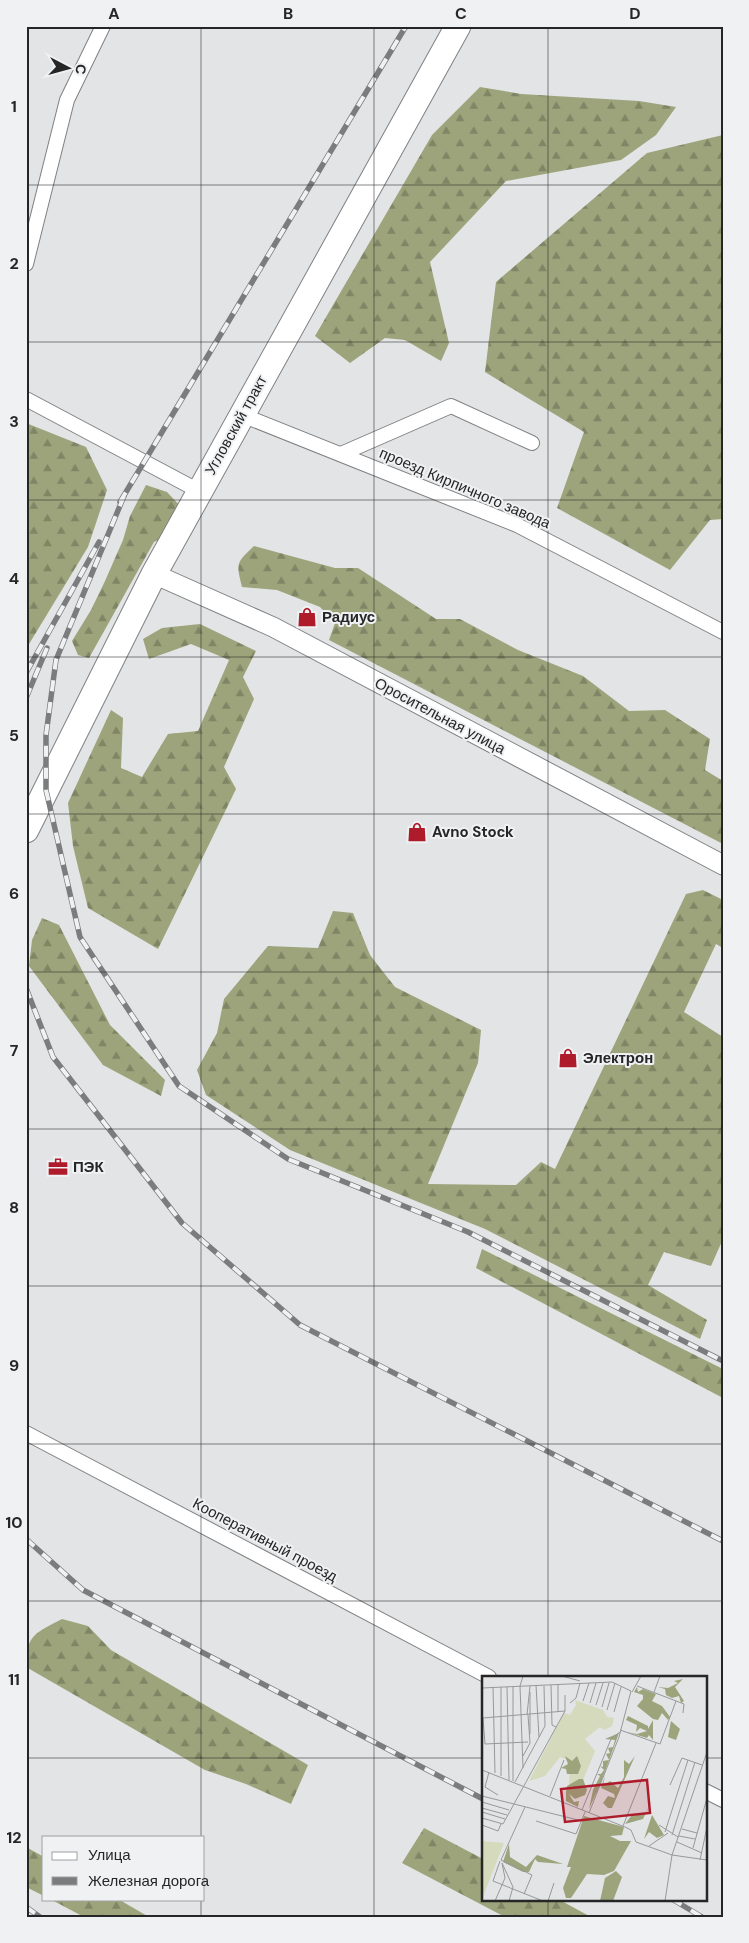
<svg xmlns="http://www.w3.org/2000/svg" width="749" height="1943" font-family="'DM Sans',sans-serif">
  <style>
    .forest { fill: url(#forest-firs) }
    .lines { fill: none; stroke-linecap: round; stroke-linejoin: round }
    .street-casing { stroke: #7f8183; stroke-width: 16 }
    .secondary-casing { stroke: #7f8183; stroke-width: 21 }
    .highway-casing { stroke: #7f8183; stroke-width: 27 }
    .street { stroke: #fff; stroke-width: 14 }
    .secondary { stroke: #fff; stroke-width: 19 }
    .highway { stroke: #fff; stroke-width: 25 }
    .rail-casing { stroke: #7b7c7d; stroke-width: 5.5 }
    .rail { stroke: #eff1f3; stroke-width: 4; stroke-dasharray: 11; stroke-linecap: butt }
    .grid { fill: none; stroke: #262627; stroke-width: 1; stroke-opacity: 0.55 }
    .labels { text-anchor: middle; stroke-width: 4; stroke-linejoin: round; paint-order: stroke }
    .street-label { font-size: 15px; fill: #262627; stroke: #eff1f3 }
    .poi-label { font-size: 15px; font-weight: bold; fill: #262627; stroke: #eff1f3; text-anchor: start }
    .inset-road { fill: none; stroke: #97989a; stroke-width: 1 }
    .view { fill: #ae1b2a; fill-opacity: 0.15; stroke: #ae1b2a; stroke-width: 2.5 }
    .inset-edge { fill: none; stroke: #262627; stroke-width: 2.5 }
    .neatline { fill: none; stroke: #262627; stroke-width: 2 }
    .grid-label { font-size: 16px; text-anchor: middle; font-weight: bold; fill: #262627 }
  </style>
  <defs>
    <pattern id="forest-firs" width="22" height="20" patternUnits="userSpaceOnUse" patternTransform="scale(1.25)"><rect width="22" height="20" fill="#9da47b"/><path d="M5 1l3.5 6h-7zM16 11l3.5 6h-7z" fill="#808565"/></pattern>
  </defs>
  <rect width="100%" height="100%" fill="#e2e4e6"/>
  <!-- forest -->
  <g class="forest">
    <path d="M 480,87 L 521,94 L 639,101 L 676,107 L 656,135 L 621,160 L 506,181 L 430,262 L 449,343 L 441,361 L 405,340 L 385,338 L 350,363 L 315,336 L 432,135 Z"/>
    <path d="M 723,135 L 723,519 L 710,520 L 670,570 L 557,508 L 584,432 L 485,372 L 496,282 L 647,153 Z"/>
    <path d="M 26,423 L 86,447 L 107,490 L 88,547 L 26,649 Z"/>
    <path d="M 146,485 L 167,492 L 183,509 L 172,533 L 154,542 L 89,658 L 78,655 L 72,641 L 91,610 L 105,581 L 123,540 L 130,516 Z"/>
    <path d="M 254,546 L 335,568 L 358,568 L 436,619 L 460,619 L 518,650 L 583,676 L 629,711 L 665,710 L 710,739 L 705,770 L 723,781 L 723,844 L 329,640 L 335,623 L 320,607 L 277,590 L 242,587 C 236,563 236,563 254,546 Z"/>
    <path d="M 200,624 L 256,651 L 243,677 L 254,699 L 224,767 L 236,789 L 158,949 L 88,908 L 73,846 L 68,803 L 111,710 L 123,718 L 121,768 L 142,777 L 168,734 L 198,731 L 229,660 L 191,644 L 149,659 L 143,639 L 162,628 Z"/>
    <path d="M 703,890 L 723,900 L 723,948 L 716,944 L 684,1012 L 723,1037 L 723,1239 L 711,1266 L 664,1252 L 648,1285 L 707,1320 L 700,1339 L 485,1229 L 290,1150 L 206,1095 L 197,1070 L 217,1033 L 224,999 L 268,946 L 318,948 L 333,911 L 353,913 L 370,955 L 395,987 L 481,1030 L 478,1063 L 428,1184 L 516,1185 L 541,1162 L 555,1169 L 686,894 Z"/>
    <path d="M 42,918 L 59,925 L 110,1025 L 165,1080 L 161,1096 L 103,1065 L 29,966 L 32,940 Z"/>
    <path d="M 482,1249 L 723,1369 L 723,1398 L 476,1268 Z"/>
    <path d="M 62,1619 L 88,1626 L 111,1650 L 308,1765 L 291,1804 L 246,1784 L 205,1770 L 26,1667 C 26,1635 35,1633 62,1619 Z"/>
    <path d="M 424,1828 L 483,1859 L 483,1899 L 558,1899 L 591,1917 L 505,1917 L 402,1863 Z"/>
    <path d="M 26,1847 L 44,1857 L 44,1896 L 26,1887 Z"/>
    <path d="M 50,1899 L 118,1899 L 149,1917 L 84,1917 Z"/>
  </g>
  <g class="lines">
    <defs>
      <g id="street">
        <path d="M 26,264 L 67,100 L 103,26"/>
        <path d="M 26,399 L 199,491"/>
        <path d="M 242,415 L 517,525 L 723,632"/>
        <path d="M 341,454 L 451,406 L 532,443"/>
        <path d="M 26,1433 L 489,1677"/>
        <path d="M 705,1791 L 723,1800"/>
      </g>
      <path id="secondary" d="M 154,574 L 273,627 L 723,865"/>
      <path id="highway" d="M 26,830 L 154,574 L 458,26"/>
    </defs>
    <!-- street casing -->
    <use href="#street" class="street-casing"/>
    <!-- secondary casing -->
    <use href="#secondary" class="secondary-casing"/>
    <!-- highway casing -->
    <use href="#highway" class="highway-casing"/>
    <!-- street -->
    <use href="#street" class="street"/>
    <!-- secondary -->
    <use href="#secondary" class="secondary"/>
    <!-- highway -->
    <use href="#highway" class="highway"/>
    <defs>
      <g id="rail">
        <path d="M 124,496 L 56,660 L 46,735 L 46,790 L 80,937 L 179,1086 L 288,1159 L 468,1232 L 723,1361"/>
        <path d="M 120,502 L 406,26"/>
        <path d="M 26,673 L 99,542"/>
        <path d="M 26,698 L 47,648"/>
        <path d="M 26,988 L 53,1057 L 182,1223 L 300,1325 L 723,1541"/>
        <path d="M 26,1539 L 83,1590 L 483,1799"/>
        <path d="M 672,1899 L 702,1917"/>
        <path d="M 26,1907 L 40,1917"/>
      </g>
    </defs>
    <!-- rail casing -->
    <use href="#rail" class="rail-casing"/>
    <!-- rail -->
    <use href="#rail" class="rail"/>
  </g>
  <!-- grid -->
  <path class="grid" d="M 201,26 L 201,1837M 374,26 L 374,1917M 548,26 L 548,1677M 26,185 L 723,185M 26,342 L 723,342M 26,500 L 723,500M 26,657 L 723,657M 26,814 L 723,814M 26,972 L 723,972M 26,1129 L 723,1129M 26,1286 L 723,1286M 26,1444 L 723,1444M 26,1601 L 723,1601M 26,1758 L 483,1758M 705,1758 L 723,1758M 201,1899 L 201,1917M 548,1899 L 548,1917"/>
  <!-- icons -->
  <defs>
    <symbol id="shop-bare" viewBox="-9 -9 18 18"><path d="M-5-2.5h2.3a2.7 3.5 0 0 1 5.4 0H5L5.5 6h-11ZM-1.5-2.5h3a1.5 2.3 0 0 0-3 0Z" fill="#ae1b2a" stroke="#eff1f3" stroke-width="2.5" paint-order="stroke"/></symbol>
    <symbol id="office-bare" viewBox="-9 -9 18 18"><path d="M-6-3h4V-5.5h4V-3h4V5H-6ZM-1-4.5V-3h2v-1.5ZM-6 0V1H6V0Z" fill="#ae1b2a" stroke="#eff1f3" stroke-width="2.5" paint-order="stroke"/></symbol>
  </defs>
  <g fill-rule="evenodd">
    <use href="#shop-bare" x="293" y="603" width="28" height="28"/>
    <use href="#shop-bare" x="403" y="818" width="28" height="28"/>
    <use href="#shop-bare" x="554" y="1044" width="28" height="28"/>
    <use href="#office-bare" x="44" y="1153" width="28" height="28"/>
  </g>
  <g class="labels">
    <!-- street labels -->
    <g class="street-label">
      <text transform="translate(236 425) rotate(-61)" y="5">Угловский тракт</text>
      <text transform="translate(465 488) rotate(23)" y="5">проезд Кирпичного завода</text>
      <text transform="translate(440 716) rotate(28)" y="5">Оросительная улица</text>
      <text transform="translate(265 1540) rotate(28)" y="5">Кооперативный проезд</text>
    </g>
    <!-- poi labels -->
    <g class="poi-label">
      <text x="322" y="622">Радиус</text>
      <text x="432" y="837">Avno Stoсk</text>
      <text x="583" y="1063">Электрон</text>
      <text x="73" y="1172">ПЭК</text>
    </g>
  </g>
  <!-- overview -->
  <g transform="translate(482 1676)">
    <rect width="225" height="225" fill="#e2e4e6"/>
    <path d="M 93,24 L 121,34 L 125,41 L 132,42 L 130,50 L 122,54 L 118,51 L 103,63 L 113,75 L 101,104 L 96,104 L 87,112 L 88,85 L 78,81 L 63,100 L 47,105 L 82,37 L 88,39 L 94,29 ZM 0,165 L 22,167 L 0,223 Z" fill="#d4dabb"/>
    <path d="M 201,3 L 193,11 L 202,25 L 199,27 L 197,20 L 190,22 L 184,19 L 183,13 L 176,11 L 186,12 L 196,7 L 192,5 ZM 155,11 L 156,16 L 161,13 L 174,18 L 170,25 L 180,30 L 188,41 L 186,44 L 180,37 L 176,44 L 171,43 L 155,30 L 161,23 L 161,19 L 152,16 ZM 146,40 L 166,50 L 166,53 L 171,44 L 171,64 L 167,59 L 165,62 L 145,56 L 155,58 L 165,55 L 158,52 L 154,56 L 155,49 L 144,44 ZM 189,45 L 198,53 L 194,64 L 186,61 ZM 137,57 L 118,109 L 107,133 L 111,114 L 118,100 L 115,98 L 119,98 L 122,94 L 118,90 L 121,91 L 121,85 L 127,84 L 124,78 L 128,77 L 126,72 L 131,71 L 133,64 L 123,63 ZM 83,80 L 90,85 L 95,80 L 99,90 L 96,98 L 85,98 L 84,93 L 79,92 L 86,88 ZM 153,80 L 130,132 L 126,132 L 121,127 L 126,120 L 133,122 L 132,118 L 119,112 L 123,100 L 121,110 L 128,105 L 136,112 L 142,101 L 142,84 L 147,88 ZM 97,103 L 101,103 L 105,114 L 103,119 L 93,123 L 87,118 L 92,126 L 97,125 L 96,131 L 84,125 L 84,116 L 85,110 ZM 170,125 L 161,143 L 143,148 L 150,139 L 163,138 ZM 170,139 L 182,159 L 175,162 L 167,156 L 162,163 ZM 102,140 L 142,151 L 140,159 L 128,160 L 138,165 L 149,165 L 132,195 L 122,199 L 105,198 L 89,222 L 84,222 L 81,212 L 89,191 L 85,191 ZM 27,168 L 28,181 L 44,191 L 55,179 L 81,188 L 56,186 L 53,183 L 47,196 L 41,196 L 21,186 ZM 134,195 L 140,201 L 131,225 L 118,225 L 123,202 Z" fill="#9da47b"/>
    <path class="inset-road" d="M 41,0 L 38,10 L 41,92M 80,0 L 98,5M 76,8 L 76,36M 54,9 L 57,61M 69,9 L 70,49 L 74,51M 155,10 L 202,28 L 201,37M 11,11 L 13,97M 19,11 L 19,100M 25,11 L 27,104M 0,12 L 130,6 L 149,15 L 137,61 L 107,137M 48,16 L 48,58M 150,16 L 159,0M 172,16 L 178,0M 101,25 L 107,7M 88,27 L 94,22 L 98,7M 108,27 L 114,7M 114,29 L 121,7M 120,31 L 127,7M 125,34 L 133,7M 132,36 L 139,11M 45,39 L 48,10M 138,54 L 178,68 L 194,25M 46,66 L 3,68 L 1,42 L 83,35M 225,76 L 190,179 L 225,184M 41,80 L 48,67 L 46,39M 0,94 L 143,151 L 149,154 L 154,166 L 190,179 L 183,225M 7,96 L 3,111 L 16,119M 31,105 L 31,10M 33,106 L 63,50 L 62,10M 188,109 L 200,82 L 220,89M 0,120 L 100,145M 68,120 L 82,84M 0,126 L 27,134M 0,132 L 25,139M 100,134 L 129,63 L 138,56M 0,136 L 23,143M 0,142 L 21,148 L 83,35 L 83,19M 54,145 L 94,158 L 103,136M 0,149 L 16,155 L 19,148M 177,149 L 196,161M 141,150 L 174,67M 200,153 L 215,157M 183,156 L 206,84M 190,159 L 213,86M 197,160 L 213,163M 195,166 L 220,177M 167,170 L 186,157M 211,172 L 225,122M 218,184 L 225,151M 18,185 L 11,205 L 61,225M 42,218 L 50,199 L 19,184 L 43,131M 13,225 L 23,202 L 20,187 L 31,211 L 27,225M 66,225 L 72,207"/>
    <path class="view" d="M 165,104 L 168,137 L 83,146 L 79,113 Z"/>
    <rect width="225" height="225" class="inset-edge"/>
  </g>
  <!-- border -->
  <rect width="749" height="1943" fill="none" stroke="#eff1f3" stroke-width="55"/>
  <!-- legend -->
  <rect x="42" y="1836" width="162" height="65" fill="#eff1f3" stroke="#9fa0a1"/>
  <rect x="52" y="1852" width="25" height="8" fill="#ffffff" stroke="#9fa0a1"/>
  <text x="88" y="1860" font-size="15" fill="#262627">Улица</text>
  <rect x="52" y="1877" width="25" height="8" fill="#7b7c7d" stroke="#9fa0a1"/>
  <text x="88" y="1886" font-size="15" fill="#262627">Железная дорога</text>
  <!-- north arrow -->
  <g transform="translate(68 68) rotate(96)" stroke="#eff1f3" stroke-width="4" paint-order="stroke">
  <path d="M0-4L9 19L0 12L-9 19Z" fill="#262627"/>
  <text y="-8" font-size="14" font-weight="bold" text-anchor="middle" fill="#262627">С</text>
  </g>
  <rect x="28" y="28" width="694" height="1888" class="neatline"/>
  <g class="grid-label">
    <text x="114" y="19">A</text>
    <text x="288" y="19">B</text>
    <text x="461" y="19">C</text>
    <text x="635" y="19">D</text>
    <text x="14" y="112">1</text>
    <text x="14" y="269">2</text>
    <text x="14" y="427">3</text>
    <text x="14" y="584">4</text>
    <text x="14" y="741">5</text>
    <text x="14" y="899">6</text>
    <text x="14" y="1056">7</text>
    <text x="14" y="1213">8</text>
    <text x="14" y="1371">9</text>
    <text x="14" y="1528">10</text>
    <text x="14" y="1685">11</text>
    <text x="14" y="1843">12</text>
  </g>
</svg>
